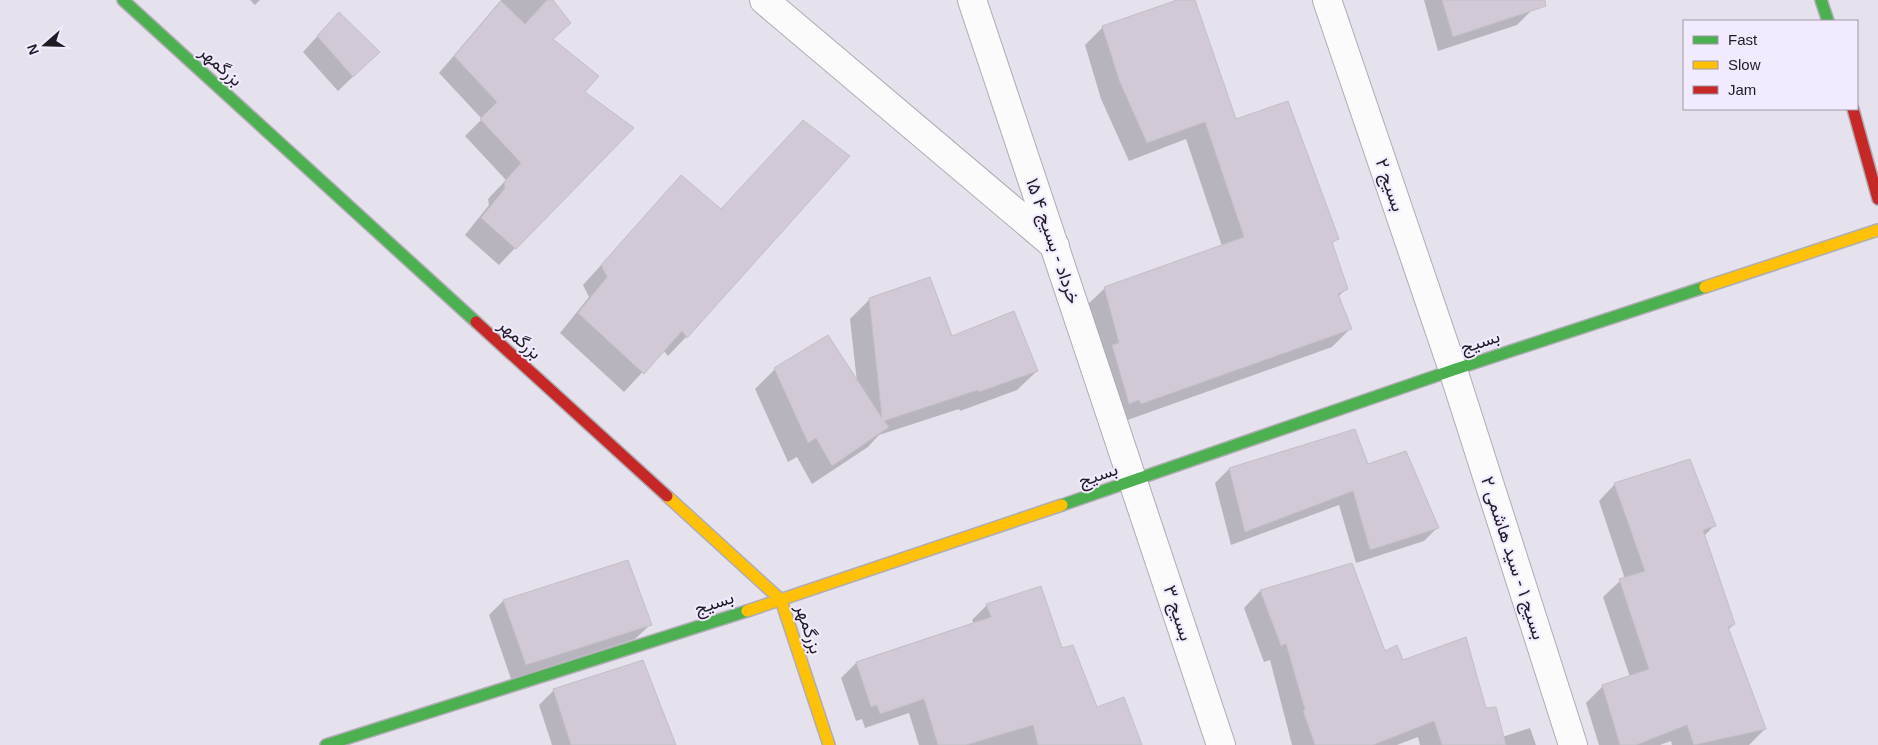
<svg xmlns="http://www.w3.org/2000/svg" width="1878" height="745" font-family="Helvetica,Vazirmatn,sans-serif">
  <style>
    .shadow { fill: #0003 }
    .building { fill: #d2c9d7; stroke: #c3bec6 }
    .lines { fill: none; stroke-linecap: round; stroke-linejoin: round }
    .street-casing { stroke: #afacb4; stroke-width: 30 }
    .fast-casing { stroke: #afacb4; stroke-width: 14 }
    .slow-casing { stroke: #afacb4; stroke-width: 14 }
    .jam-casing { stroke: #afacb4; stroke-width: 14 }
    .street { stroke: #fbfbfc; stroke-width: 28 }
    .fast { stroke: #4caf50; stroke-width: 11 }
    .slow { stroke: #ffc107; stroke-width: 11 }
    .jam { stroke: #c62828; stroke-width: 11 }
    .labels { text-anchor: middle; stroke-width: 4; stroke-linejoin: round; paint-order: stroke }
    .street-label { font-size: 18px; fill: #1f1c24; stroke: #f2eaff }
  </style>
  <rect width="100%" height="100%" fill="#e6e2ed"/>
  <!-- shadow -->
  <g class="shadow">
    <path d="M 250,0 L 260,0 L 255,5 Z"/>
    <path d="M 501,0 L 552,0 L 570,22 L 552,40 L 515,248 L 499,265 L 465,235 L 489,205 L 488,199 L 506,180 L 465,136 L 482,119 L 439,73 Z"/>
    <path d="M 1186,0 L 1194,0 L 1235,120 L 1337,239 L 1331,244 L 1346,289 L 1338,297 L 1350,329 L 1332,347 L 1122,422 L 1086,306 L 1105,288 L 1222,246 L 1186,139 L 1129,161 L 1101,99 L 1085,45 L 1103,27 Z"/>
    <path d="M 1424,0 L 1529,0 L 1532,10 L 1517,25 L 1438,51 Z"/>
    <path d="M 324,29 L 364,66 L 338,91 L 303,52 Z"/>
    <path d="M 849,156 L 686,337 L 668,356 L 663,350 L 624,392 L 560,333 L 589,297 L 583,285 L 681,177 L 721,210 Z"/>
    <path d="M 870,299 L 951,337 L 1037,371 L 1017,390 L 960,411 L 959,409 L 879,435 L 868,447 L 812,484 L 797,457 L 788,462 L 755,389 L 775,369 L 857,382 L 850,319 Z"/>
    <path d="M 1367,466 L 1438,527 L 1424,541 L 1356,563 L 1339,505 L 1231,545 L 1215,483 L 1229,469 Z"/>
    <path d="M 1615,484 L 1714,526 L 1704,536 L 1734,624 L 1728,630 L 1765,729 L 1749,745 L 1672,745 L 1671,741 L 1660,745 L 1599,745 L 1586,703 L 1603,686 L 1630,677 L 1603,597 L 1620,581 L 1625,579 L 1599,501 Z"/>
    <path d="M 1351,564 L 1385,652 L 1485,709 L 1502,737 L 1530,728 L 1536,745 L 1420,745 L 1418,737 L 1397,745 L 1292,745 L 1270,660 L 1264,662 L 1244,608 L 1260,591 Z"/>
    <path d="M 503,601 L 650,625 L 635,639 L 511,679 L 489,615 Z"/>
    <path d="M 987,605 L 1061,650 L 1096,708 L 1141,745 L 919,745 L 909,713 L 865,728 L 862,719 L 856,721 L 841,678 L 856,663 L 974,624 L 972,620 Z"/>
    <path d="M 554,690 L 675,745 L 552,745 L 539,705 Z"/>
  </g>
  <!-- building -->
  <g class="building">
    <path d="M 547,0 L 553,0 L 571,23 L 553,39 L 599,76 L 585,92 L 634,128 L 516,249 L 481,218 L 505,188 L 504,182 L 521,163 L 480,119 L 497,102 L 454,56 L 501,1 L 525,24 Z"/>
    <path d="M 1177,0 L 1195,0 L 1236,119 L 1288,101 L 1339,239 L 1332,242 L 1348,289 L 1338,294 L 1352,329 L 1141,404 L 1139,400 L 1129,404 L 1112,345 L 1119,343 L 1104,287 L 1244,237 L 1205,122 L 1147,143 L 1119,80 L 1102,26 Z"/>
    <path d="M 1442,0 L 1545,0 L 1546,6 L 1453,37 Z"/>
    <path d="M 339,12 L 380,52 L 353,77 L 317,36 Z"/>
    <path d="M 803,120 L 850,156 L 687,338 L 682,331 L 644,374 L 578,313 L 607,277 L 601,265 L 681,175 L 721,209 Z"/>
    <path d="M 930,277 L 952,336 L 1014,311 L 1038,371 L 979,392 L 978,390 L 884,421 L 889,427 L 832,466 L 816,438 L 808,443 L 774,368 L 828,335 L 882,418 L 869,298 Z"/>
    <path d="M 1355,429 L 1368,464 L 1406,451 L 1439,528 L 1370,550 L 1353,491 L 1245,532 L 1229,468 Z"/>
    <path d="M 1690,459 L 1716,526 L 1703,530 L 1735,624 L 1728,627 L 1766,729 L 1694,745 L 1687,725 L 1636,745 L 1620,745 L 1602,685 L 1649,669 L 1619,579 L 1645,571 L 1614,483 Z"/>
    <path d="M 628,560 L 652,625 L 526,665 L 503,600 Z"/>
    <path d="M 1352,563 L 1385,651 L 1397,645 L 1403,660 L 1466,637 L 1486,708 L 1496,707 L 1506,745 L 1442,745 L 1434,721 L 1373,745 L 1315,745 L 1303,711 L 1305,710 L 1286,644 L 1281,646 L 1260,590 Z"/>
    <path d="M 1041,586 L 1062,648 L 1073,645 L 1097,707 L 1124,697 L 1142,745 L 1038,745 L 1033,725 L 966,745 L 938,745 L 924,699 L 880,714 L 877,705 L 871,707 L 856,662 L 991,617 L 986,604 Z"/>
    <path d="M 643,660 L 676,745 L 571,745 L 553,689 Z"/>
  </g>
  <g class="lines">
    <defs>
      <g id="street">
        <path d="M 764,0 L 1055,246"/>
        <path d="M 972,0 L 1221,745"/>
        <path d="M 1327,0 L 1453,370 L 1573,745"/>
      </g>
      <g id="fast">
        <path d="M 123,0 L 476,322"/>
        <path d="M 1821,0 L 1828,21"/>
        <path d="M 1062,505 L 1453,370 L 1705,287"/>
        <path d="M 326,745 L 747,611"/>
      </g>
      <g id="slow">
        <path d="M 1705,287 L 1878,230"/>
        <path d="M 667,496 L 781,600 L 829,745"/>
        <path d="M 747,611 L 1062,505"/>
      </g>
      <g id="jam">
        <path d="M 1853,109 L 1878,199"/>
        <path d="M 476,322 L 667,496"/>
      </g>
    </defs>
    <!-- street casing -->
    <use href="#street" class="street-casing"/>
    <!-- fast casing -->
    <use href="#fast" class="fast-casing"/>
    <!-- slow casing -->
    <use href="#slow" class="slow-casing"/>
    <!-- jam casing -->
    <use href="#jam" class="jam-casing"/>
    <!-- street -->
    <use href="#street" class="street"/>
    <!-- fast -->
    <use href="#fast" class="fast"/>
    <!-- slow -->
    <use href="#slow" class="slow"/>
    <!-- jam -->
    <use href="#jam" class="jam"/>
  </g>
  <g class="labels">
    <!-- street labels -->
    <g class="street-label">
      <text transform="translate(221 66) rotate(42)" y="6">بزرگمهر</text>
      <text transform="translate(1390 185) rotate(71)" y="6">بسیج ۲</text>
      <text transform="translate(1053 241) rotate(71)" y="6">۱۵ خرداد - بسیج ۴</text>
      <text transform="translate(520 339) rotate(42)" y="6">بزرگمهر</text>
      <text transform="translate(1480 342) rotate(-18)" y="6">بسیج</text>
      <text transform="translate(1098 475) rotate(-19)" y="6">بسیج</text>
      <text transform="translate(1513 558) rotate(72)" y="6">بسیج ۱ - سید هاشمی ۲</text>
      <text transform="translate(714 603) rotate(-18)" y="6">بسیج</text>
      <text transform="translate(1178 613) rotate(72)" y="6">بسیج ۳</text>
      <text transform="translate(809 629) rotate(72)" y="6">بزرگمهر</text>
    </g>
  </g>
  <!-- legend -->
  <rect x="1683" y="20" width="175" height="90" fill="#f2eaff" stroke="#9e98a7"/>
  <rect x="1693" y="36" width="25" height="8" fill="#4caf50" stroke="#9e98a7"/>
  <text x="1728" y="45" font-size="15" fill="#1f1c24">Fast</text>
  <rect x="1693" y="61" width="25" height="8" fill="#ffc107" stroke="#9e98a7"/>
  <text x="1728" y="70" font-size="15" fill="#1f1c24">Slow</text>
  <rect x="1693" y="86" width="25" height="8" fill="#c62828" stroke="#9e98a7"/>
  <text x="1728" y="95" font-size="15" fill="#1f1c24">Jam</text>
  <!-- north arrow -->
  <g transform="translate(45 45) rotate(250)" stroke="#f2eaff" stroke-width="4" paint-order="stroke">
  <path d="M0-4L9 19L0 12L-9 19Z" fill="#1f1c24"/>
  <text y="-8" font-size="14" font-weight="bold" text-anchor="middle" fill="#1f1c24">N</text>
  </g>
</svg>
